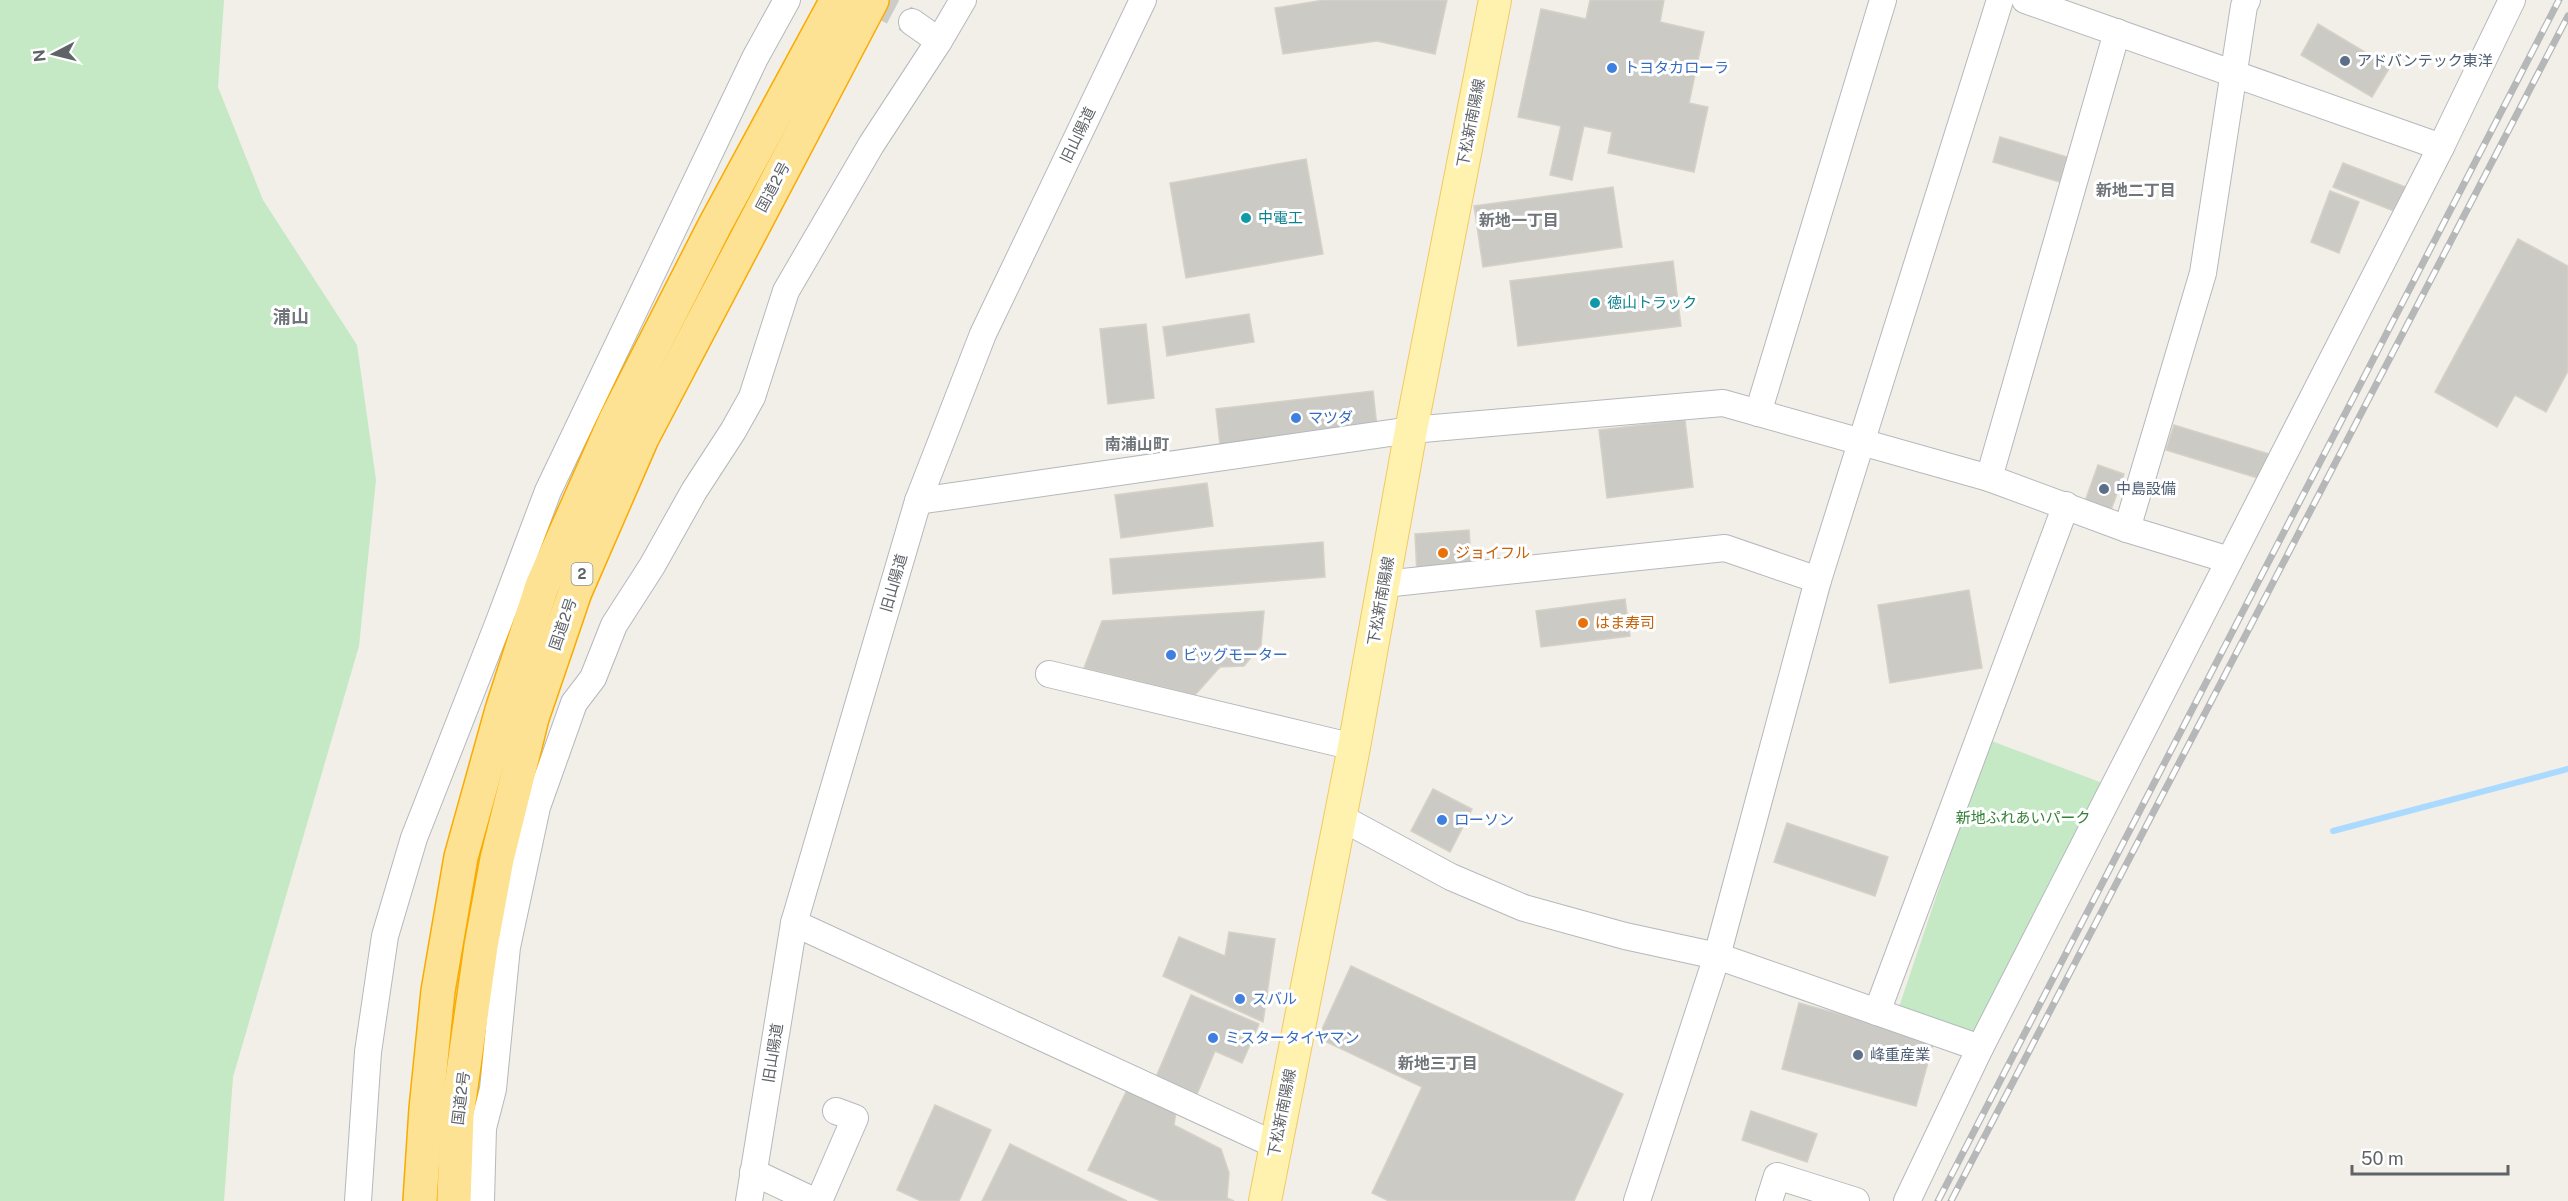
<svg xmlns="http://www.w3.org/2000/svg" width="2568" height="1201" font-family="'Public Sans','Noto Sans JP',sans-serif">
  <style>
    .green { fill: #c5e8c5 }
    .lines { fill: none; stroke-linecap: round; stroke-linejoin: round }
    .stream { stroke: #aadaff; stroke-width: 6 }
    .building { fill: #cccac5; stroke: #d6d1c6; stroke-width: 1.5 }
    .minor-tunnel { stroke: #ccccc8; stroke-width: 26; stroke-dasharray: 26 13; stroke-linecap: butt }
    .minor-casing { stroke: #b5b8bc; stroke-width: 28 }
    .major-casing { stroke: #f2c960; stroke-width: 34 }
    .highway-casing { stroke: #f9ab00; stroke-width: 36 }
    .minor { stroke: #fff; stroke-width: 26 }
    .major { stroke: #fff2af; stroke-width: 32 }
    .highway { stroke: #fde293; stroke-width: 33 }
    .rail-casing { stroke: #b6b7b8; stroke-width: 7 }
    .rail { stroke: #fff; stroke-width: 4.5; stroke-dasharray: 14; stroke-linecap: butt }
    .service-dot { fill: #5c6f8a; stroke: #fff; stroke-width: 2 }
    .shop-dot { fill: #3f7fe0; stroke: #fff; stroke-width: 2 }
    .culture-dot { fill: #0f9aa8; stroke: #fff; stroke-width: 2 }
    .food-dot { fill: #e8710a; stroke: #fff; stroke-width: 2 }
    .labels { text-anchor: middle; stroke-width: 6; stroke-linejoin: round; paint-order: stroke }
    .shield { fill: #fff; stroke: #8f9295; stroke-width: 1.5 }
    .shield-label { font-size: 14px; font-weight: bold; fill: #5f6368 }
    .service-label { font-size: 15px; fill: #4e5e75; stroke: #fff; text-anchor: start }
    .shop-label { font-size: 15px; fill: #366cbe; stroke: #fff; text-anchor: start }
    .street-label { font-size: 15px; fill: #5f6368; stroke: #fff }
    .culture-label { font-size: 15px; fill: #0d838f; stroke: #fff; text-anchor: start }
    .food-label { font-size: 15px; fill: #c56008; stroke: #fff; text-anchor: start }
    .park-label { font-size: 15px; fill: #348238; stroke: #fff }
    .neighbourhood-label { font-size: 16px; font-weight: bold; fill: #70757a; stroke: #fff }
    .quarter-label { font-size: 18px; font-weight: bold; fill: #70757a; stroke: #fff }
  </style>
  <rect width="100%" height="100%" fill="#f1efe8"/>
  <!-- green -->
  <g class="green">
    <path d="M 0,0 L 224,0 L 218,87 L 263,200 L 357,345 L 376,480 L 359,646 L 233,1077 L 224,1201 L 0,1201 Z"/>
    <path d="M 1989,740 L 2105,784 L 1977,1037 L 1898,1010 Z"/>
  </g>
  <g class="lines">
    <!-- stream -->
    <path class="stream" d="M 2333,831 L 2568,769"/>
  </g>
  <!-- building -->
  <g class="building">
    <path d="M 1324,0 L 1447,0 L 1435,54 L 1377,41 L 1283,54 L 1275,8 Z"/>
    <path d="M 1590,0 L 1664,0 L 1660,22 L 1704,32 L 1689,103 L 1708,107 L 1694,172 L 1608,153 L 1612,132 L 1584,126 L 1572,180 L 1550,175 L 1561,126 L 1518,117 L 1541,9 L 1586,19 Z"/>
    <path d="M 2318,24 L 2390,67 L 2372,97 L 2301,55 Z"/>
    <path d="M 2000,137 L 2067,157 L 2060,182 L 1993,162 Z"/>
    <path d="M 1306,159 L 1323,254 L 1186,278 L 1170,183 Z"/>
    <path d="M 2343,163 L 2408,188 L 2399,213 L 2333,187 Z"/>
    <path d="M 1613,187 L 1622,247 L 1483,267 L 1474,206 Z"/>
    <path d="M 2330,191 L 2359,202 L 2339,253 L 2311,242 Z"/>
    <path d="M 2518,239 L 2568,266 L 2568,371 L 2546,412 L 2515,395 L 2497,427 L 2435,392 Z"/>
    <path d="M 1673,261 L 1681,326 L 1518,346 L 1510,281 Z"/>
    <path d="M 1249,314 L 1254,342 L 1167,356 L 1163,327 Z"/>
    <path d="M 1146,324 L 1154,398 L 1108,404 L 1100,329 Z"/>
    <path d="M 1373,391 L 1377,427 L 1220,445 L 1216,409 Z"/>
    <path d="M 1685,420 L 1693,487 L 1607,498 L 1599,430 Z"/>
    <path d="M 2174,425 L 2269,454 L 2261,479 L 2166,450 Z"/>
    <path d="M 2098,465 L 2124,474 L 2110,513 L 2084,504 Z"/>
    <path d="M 1207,483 L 1213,526 L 1121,538 L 1115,495 Z"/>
    <path d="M 1469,530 L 1472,572 L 1417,575 L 1415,534 Z"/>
    <path d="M 1323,542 L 1325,577 L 1113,594 L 1110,559 Z"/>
    <path d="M 1969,590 L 1982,668 L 1890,683 L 1878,605 Z"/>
    <path d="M 1625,599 L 1630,636 L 1541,647 L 1536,611 Z"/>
    <path d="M 1264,611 L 1261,645 L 1244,666 L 1220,667 L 1195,695 L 1084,668 L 1102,621 Z"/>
    <path d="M 1433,789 L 1472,809 L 1450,852 L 1411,831 Z"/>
    <path d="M 1787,823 L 1888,857 L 1875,896 L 1774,862 Z"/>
    <path d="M 1229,932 L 1275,939 L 1263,1022 L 1163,976 L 1179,937 L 1225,956 Z"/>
    <path d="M 1351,966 L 1623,1094 L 1574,1201 L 1389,1201 L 1372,1193 L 1422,1087 L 1318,1038 Z"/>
    <path d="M 1191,995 L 1259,1024 L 1242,1063 L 1215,1051 L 1197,1094 L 1156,1077 Z"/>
    <path d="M 1799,1003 L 1934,1040 L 1916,1106 L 1782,1069 Z"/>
    <path d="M 1128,1088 L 1176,1112 L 1174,1125 L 1221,1149 L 1229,1173 L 1227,1198 L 1234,1201 L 1161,1201 L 1088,1170 Z"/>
    <path d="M 935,1105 L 991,1130 L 959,1201 L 921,1201 L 897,1190 Z"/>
    <path d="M 1751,1111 L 1817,1134 L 1807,1162 L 1742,1140 Z"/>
    <path d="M 1010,1144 L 1127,1201 L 982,1201 Z"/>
  </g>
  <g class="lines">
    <!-- minor-tunnel -->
    <path class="minor-tunnel" d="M 870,0 L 912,22"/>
    <defs>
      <g id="minor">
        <path d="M 2025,0 L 2441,147"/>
        <path d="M 912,22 L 939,41"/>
        <path d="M 1758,413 L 1883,0"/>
        <path d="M 1989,478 L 2117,32"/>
        <path d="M 918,501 L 1411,430 L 1723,403 L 1989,478 L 2127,529 L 2229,560"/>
        <path d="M 2127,529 L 2203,273 L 2244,6 L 2247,0"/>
        <path d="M 1384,584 L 1725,548 L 1818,580"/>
        <path d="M 1049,674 L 1354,747"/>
        <path d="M 1340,817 L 1451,877 L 1524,908 L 1625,936 L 1717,956 L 1980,1048"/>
        <path d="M 794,923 L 1275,1145"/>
        <path d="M 1877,1012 L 2066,505"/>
        <path d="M 753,1172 L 814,1201"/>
        <path d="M 358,1201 L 368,1052 L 385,936 L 414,838 L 498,624 L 548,491 L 755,58 L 787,0"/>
        <path d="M 481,1201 L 483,1128 L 493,1089 L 507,947 L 537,807 L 574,703 L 593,678 L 614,625 L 652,566 L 694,491 L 733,431 L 752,397 L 786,291 L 871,145 L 939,41 L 963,0"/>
        <path d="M 749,1201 L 794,923 L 918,501 L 983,334 L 1143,0"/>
        <path d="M 819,1201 L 855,1118 L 836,1111"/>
        <path d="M 1637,1201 L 1717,956 L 1818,580 L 2000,0"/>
        <path d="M 1769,1201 L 1777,1176 L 1856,1201"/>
        <path d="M 1907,1201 L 1980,1048 L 2441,147 L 2512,0"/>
      </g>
      <path id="major" d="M 1265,1201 L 1354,747 L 1411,430 L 1495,0"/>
      <g id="highway">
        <path d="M 420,1201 L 426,1109 L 438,991 L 461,857 L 502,710 L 542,586 L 616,419 L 715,225 L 837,0"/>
        <path d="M 454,1201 L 457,1115 L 481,946 L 497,859 L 532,718 L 575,592 L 642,438 L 872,0"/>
      </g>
    </defs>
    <!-- minor casing -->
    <use href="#minor" class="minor-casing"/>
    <!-- major casing -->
    <use href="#major" class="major-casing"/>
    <!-- highway casing -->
    <use href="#highway" class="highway-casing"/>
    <!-- minor -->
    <use href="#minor" class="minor"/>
    <!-- major -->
    <use href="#major" class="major"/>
    <!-- highway -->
    <use href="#highway" class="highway"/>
    <defs>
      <g id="rail">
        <path d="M 1938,1201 L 2559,0"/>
        <path d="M 1951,1201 L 2568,16"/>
      </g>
    </defs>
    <!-- rail casing -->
    <use href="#rail" class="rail-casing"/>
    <!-- rail -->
    <use href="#rail" class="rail"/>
  </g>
  <!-- markers -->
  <g class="service-dot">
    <circle cx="2345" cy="61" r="6"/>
    <circle cx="2104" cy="489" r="6"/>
    <circle cx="1858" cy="1055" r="6"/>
  </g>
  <g class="shop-dot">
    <circle cx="1612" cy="68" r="6"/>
    <circle cx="1296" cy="418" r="6"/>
    <circle cx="1171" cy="655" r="6"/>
    <circle cx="1442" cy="820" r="6"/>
    <circle cx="1240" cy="999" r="6"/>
    <circle cx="1213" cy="1038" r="6"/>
  </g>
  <g class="culture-dot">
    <circle cx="1246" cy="218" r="6"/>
    <circle cx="1595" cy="303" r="6"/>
  </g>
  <g class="food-dot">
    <circle cx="1443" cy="553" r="6"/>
    <circle cx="1583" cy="623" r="6"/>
  </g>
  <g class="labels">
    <!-- shield labels -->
    <rect class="shield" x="571.5" y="563" width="21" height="22" rx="4.5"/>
    <g class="shield-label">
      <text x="582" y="579">2</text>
    </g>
    <!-- service labels -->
    <g class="service-label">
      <text x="2357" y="66">アドバンテック東洋</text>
      <text x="2116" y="494">中島設備</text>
      <text x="1870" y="1060">峰重産業</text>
    </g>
    <!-- shop labels -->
    <g class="shop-label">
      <text x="1624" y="73">トヨタカローラ</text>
      <text x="1308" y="423">マツダ</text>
      <text x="1183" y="660">ビッグモーター</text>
      <text x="1454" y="825">ローソン</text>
      <text x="1252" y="1004">スバル</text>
      <text x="1225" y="1043">ミスタータイヤマン</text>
    </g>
    <!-- street labels -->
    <g class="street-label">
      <text transform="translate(1471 123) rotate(-79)" y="5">下松新南陽線</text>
      <text transform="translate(1078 135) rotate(-64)" y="5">旧山陽道</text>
      <text transform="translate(773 187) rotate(-62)" y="5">国道2号</text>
      <text transform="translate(894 583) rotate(-74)" y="5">旧山陽道</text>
      <text transform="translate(1381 601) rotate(-80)" y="5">下松新南陽線</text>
      <text transform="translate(563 624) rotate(-71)" y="5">国道2号</text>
      <text transform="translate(773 1053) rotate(-81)" y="5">旧山陽道</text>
      <text transform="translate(461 1098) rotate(-83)" y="5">国道2号</text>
      <text transform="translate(1282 1113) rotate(-79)" y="5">下松新南陽線</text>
    </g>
    <!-- culture labels -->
    <g class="culture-label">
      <text x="1258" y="223">中電工</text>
      <text x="1607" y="308">徳山トラック</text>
    </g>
    <!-- food labels -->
    <g class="food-label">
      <text x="1455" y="558">ジョイフル</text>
      <text x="1595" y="628">はま寿司</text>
    </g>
    <!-- park labels -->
    <g class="park-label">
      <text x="2023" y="823">新地ふれあいパーク</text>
    </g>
    <!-- neighbourhood labels -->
    <g class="neighbourhood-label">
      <text x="2136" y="196">新地二丁目</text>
      <text x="1519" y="226">新地一丁目</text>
      <text x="1137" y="450">南浦山町</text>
      <text x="1438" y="1069">新地三丁目</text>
    </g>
    <!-- quarter labels -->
    <g class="quarter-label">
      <text x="291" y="323">浦山</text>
    </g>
  </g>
  <!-- north arrow -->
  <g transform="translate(54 54) rotate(263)" stroke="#ffffff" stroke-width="4.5" paint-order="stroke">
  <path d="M0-4.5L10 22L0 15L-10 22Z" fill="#5f6368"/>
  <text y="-9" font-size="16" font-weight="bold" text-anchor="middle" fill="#5f6368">N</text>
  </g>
  <!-- scale -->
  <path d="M2352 1165v9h156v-9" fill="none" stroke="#5f6368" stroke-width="3"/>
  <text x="2361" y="1165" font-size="18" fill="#5f6368" stroke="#ffffff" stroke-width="4.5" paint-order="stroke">50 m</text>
</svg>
